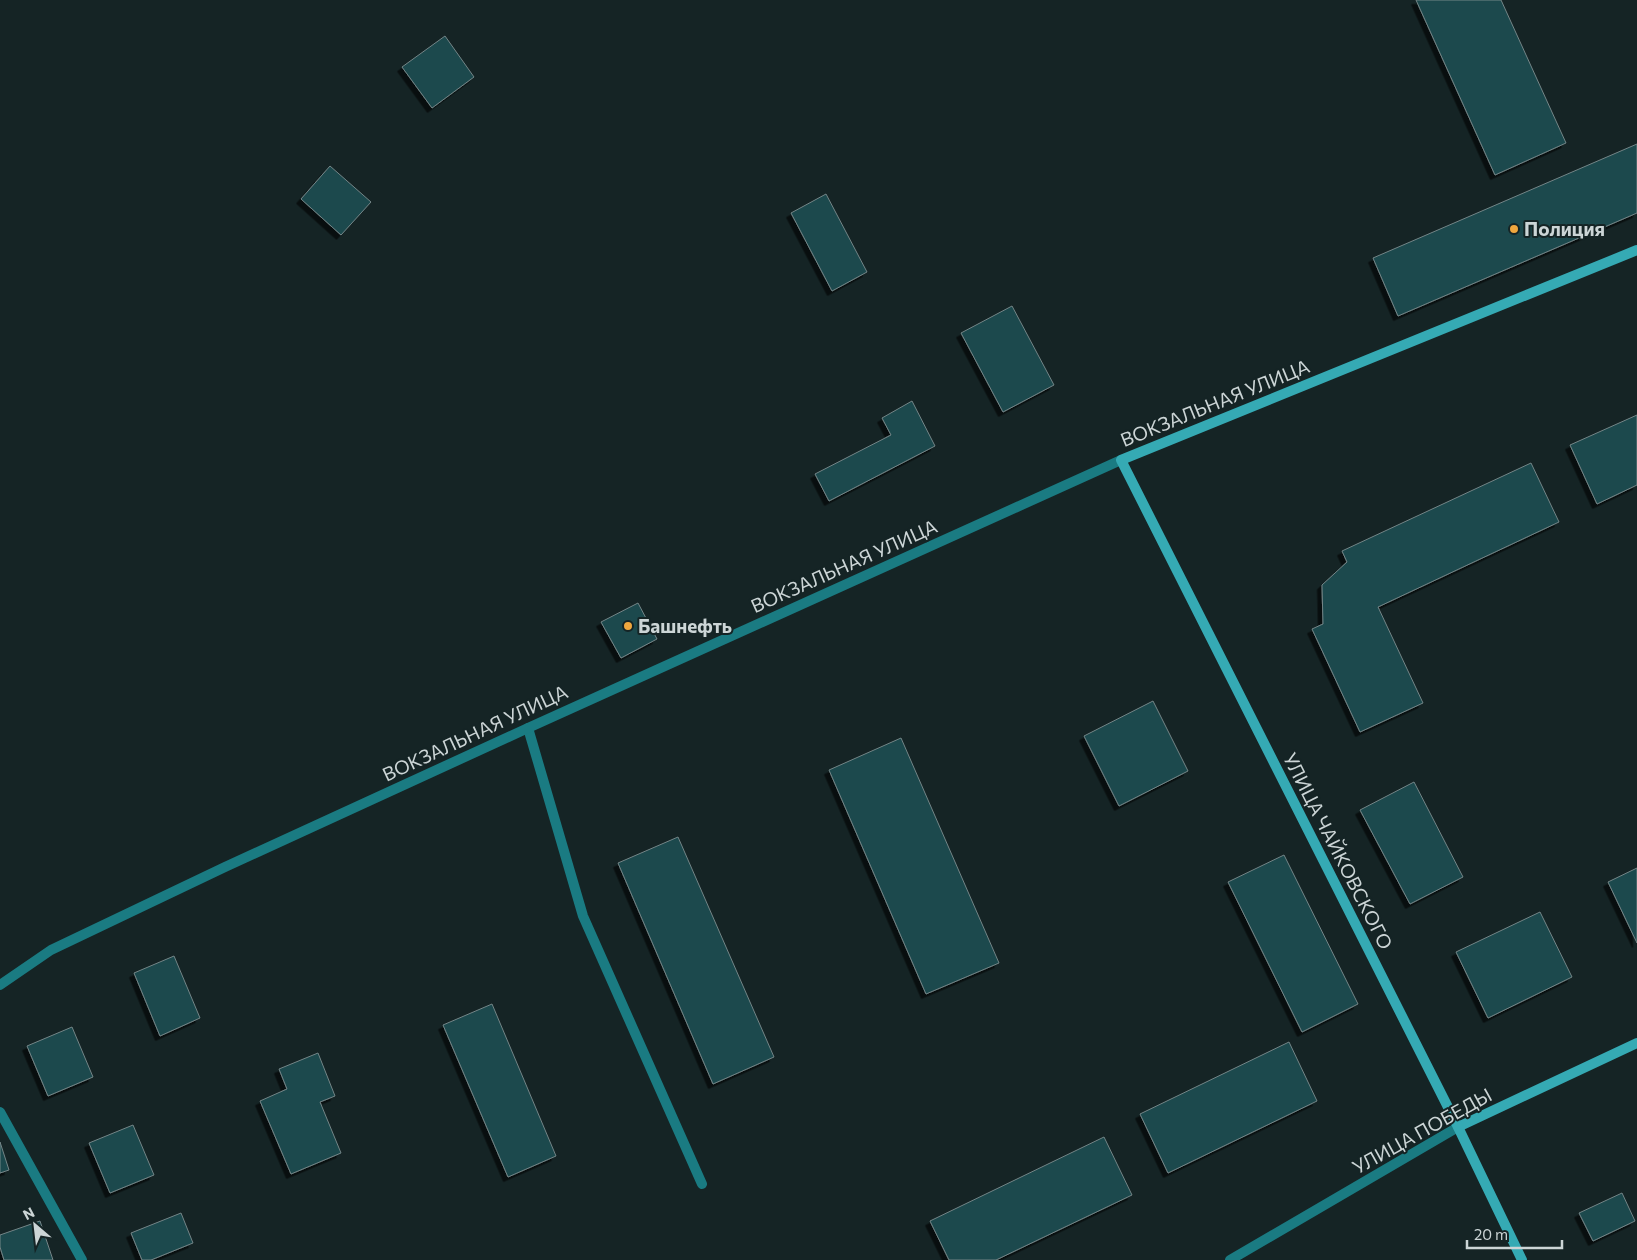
<svg xmlns="http://www.w3.org/2000/svg" width="1637" height="1260" font-family="Commissioner,sans-serif">
  <style>
    .building { fill: #1a494d; stroke: #748587; filter: url(#shadow) }
    .lines { fill: none; stroke-linecap: round; stroke-linejoin: round }
    .lane { stroke: #1a7b82; stroke-width: 10 }
    .street { stroke: #1a7b82; stroke-width: 10 }
    .secondary { stroke: #35aab4; stroke-width: 10 }
    .poi-dot { fill: #efa73e; stroke: #152425; stroke-width: 2 }
    .labels { text-anchor: middle; stroke-width: 4; stroke-linejoin: round; paint-order: stroke }
    .poi-label { font-size: 19px; font-weight: bold; fill: #ccd5d6; stroke: #152425; text-anchor: start }
    .street-label { font-size: 19px; fill: #ccd5d6; stroke: #152425 }
  </style>
  <defs>
    <filter id="shadow"><feDropShadow dx="-4.5" dy="4.5" stdDeviation="0" flood-color="#0009"/></filter>
  </defs>
  <rect width="100%" height="100%" fill="#152425"/>
  <!-- building -->
  <g class="building">
    <path d="M 1416,0 L 1501,0 L 1566,143 L 1495,175 Z"/>
    <path d="M 445,36 L 474,77 L 432,108 L 402,67 Z"/>
    <path d="M 1637,144 L 1637,213 L 1398,316 L 1373,258 Z"/>
    <path d="M 330,166 L 371,202 L 341,235 L 301,199 Z"/>
    <path d="M 826,194 L 867,272 L 832,291 L 791,213 Z"/>
    <path d="M 1012,306 L 1054,385 L 1003,412 L 961,333 Z"/>
    <path d="M 912,401 L 935,446 L 829,501 L 815,474 L 891,435 L 882,418 Z"/>
    <path d="M 1637,415 L 1637,485 L 1597,504 L 1570,445 Z"/>
    <path d="M 1531,463 L 1559,522 L 1378,607 L 1423,703 L 1360,732 L 1312,629 L 1323,624 L 1322,585 L 1347,562 L 1342,551 Z"/>
    <path d="M 638,603 L 657,639 L 621,658 L 601,622 Z"/>
    <path d="M 1153,701 L 1188,771 L 1119,806 L 1084,736 Z"/>
    <path d="M 901,738 L 999,963 L 926,994 L 829,770 Z"/>
    <path d="M 1414,782 L 1463,877 L 1410,904 L 1360,810 Z"/>
    <path d="M 678,837 L 774,1057 L 713,1084 L 618,863 Z"/>
    <path d="M 1284,855 L 1358,1004 L 1302,1032 L 1228,882 Z"/>
    <path d="M 1637,868 L 1637,943 L 1608,882 Z"/>
    <path d="M 1540,912 L 1572,977 L 1488,1018 L 1456,952 Z"/>
    <path d="M 174,956 L 200,1018 L 160,1036 L 134,973 Z"/>
    <path d="M 492,1004 L 556,1156 L 508,1177 L 443,1025 Z"/>
    <path d="M 72,1027 L 93,1077 L 48,1096 L 27,1046 Z"/>
    <path d="M 1289,1042 L 1317,1101 L 1168,1173 L 1140,1114 Z"/>
    <path d="M 318,1053 L 335,1096 L 320,1102 L 341,1153 L 291,1174 L 260,1101 L 287,1089 L 279,1069 Z"/>
    <path d="M 133,1125 L 154,1175 L 110,1193 L 89,1143 Z"/>
    <path d="M 1104,1137 L 1132,1195 L 996,1260 L 949,1260 L 930,1221 Z"/>
    <path d="M 0,1142 L 9,1170 L 0,1173 Z"/>
    <path d="M 1622,1193 L 1635,1221 L 1593,1241 L 1579,1213 Z"/>
    <path d="M 181,1213 L 193,1243 L 151,1260 L 142,1260 L 131,1233 Z"/>
    <path d="M 40,1221 L 53,1260 L 4,1260 L 0,1247 L 0,1235 Z"/>
  </g>
  <g class="lines">
    <!-- lane -->
    <path class="lane" d="M 528,728 L 583,916 L 702,1184"/>
    <!-- street -->
    <g class="street">
      <path d="M 0,985 L 51,950 L 225,867 L 528,728 L 1121,460"/>
      <path d="M 0,1112 L 82,1260"/>
      <path d="M 1230,1260 L 1458,1127"/>
    </g>
    <!-- secondary -->
    <g class="secondary">
      <path d="M 1458,1127 L 1637,1043"/>
      <path d="M 1522,1260 L 1458,1127 L 1121,460 L 1637,250"/>
    </g>
  </g>
  <!-- markers -->
  <g class="poi-dot">
    <circle cx="1514" cy="229" r="5"/>
    <circle cx="628" cy="626" r="5"/>
  </g>
  <g class="labels">
    <!-- poi labels -->
    <g class="poi-label">
      <text x="1524" y="236">Полиция</text>
      <text x="638" y="633">Башнефть</text>
    </g>
    <!-- street labels -->
    <g class="street-label">
      <text transform="translate(1215 403) rotate(-22)" y="7">ВОКЗАЛЬНАЯ УЛИЦА</text>
      <text transform="translate(844 566) rotate(-24)" y="7">ВОКЗАЛЬНАЯ УЛИЦА</text>
      <text transform="translate(475 733) rotate(-25)" y="7">ВОКЗАЛЬНАЯ УЛИЦА</text>
      <text transform="translate(1338 851) rotate(63)" y="7">УЛИЦА ЧАЙКОВСКОГО</text>
      <text transform="translate(1422 1131) rotate(-29)" y="7">УЛИЦА ПОБЕДЫ</text>
    </g>
  </g>
  <!-- north arrow -->
  <g transform="translate(35 1225) rotate(332)" stroke="#152425" stroke-width="4" paint-order="stroke">
  <path d="M0-4L9 19L0 12L-9 19Z" fill="#ccd5d6"/>
  <text y="-8" font-size="14" font-weight="bold" text-anchor="middle" fill="#ccd5d6">N</text>
  </g>
  <!-- scale -->
  <path d="M1467 1240v8h95v-8" fill="none" stroke="#ccd5d6" stroke-width="2.5"/>
  <text x="1474" y="1240" font-size="15" fill="#ccd5d6" stroke="#152425" stroke-width="4" paint-order="stroke">20 m</text>
</svg>
